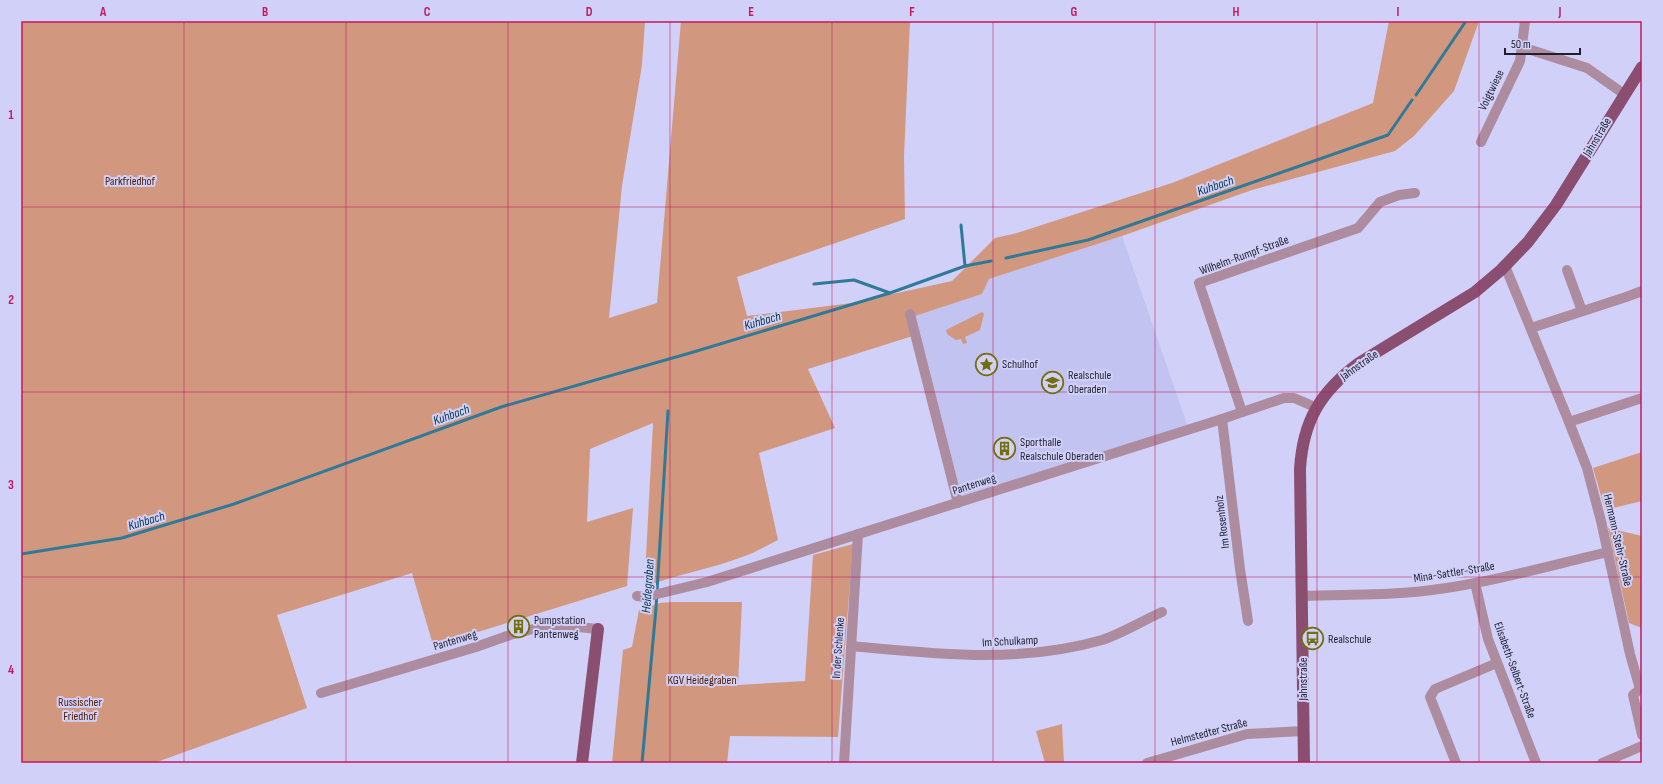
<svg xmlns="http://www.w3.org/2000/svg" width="1663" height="784" font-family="'Sofia Sans Condensed',sans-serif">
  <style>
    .built { fill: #c3c3f2 }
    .green { fill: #d1987f }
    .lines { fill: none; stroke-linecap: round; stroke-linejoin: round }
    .stream { stroke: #307a98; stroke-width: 3 }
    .minor { stroke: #ae8c9f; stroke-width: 10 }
    .major { stroke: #8a4e71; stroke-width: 12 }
    .grid { fill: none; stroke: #c2185b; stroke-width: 1; stroke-opacity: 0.55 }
    .labels { text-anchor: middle; stroke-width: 4; stroke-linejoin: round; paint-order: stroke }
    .street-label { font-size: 12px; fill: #1f1f2e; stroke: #d0d0f9 }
    .park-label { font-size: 12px; fill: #522006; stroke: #d0d0f9 }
    .poi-label { font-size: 12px; fill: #1f1f2e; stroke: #d0d0f9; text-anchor: start }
    .water-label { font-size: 13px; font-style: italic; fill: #063645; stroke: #d0d0f9 }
    .neatline { fill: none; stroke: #c2185b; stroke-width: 1.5 }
    .grid-label { font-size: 13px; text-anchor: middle; font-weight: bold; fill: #c2185b }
  </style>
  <rect width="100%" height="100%" fill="#d0d0f9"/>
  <!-- built -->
  <path class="built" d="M 1122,236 L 1189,430 L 960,503 L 915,316 L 982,294 L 989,279 Z"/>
  <!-- green -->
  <g class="green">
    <path d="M 21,21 L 645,21 L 642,65 L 622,186 L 609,318 L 657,303 L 681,21 L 910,21 L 904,156 L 905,219 L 737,277 L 747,316 L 852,303 L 952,281 L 995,238 L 1017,233 L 1172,183 L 1373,103 L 1389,21 L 1479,21 L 1454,91 L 1414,136 L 1395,151 L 1252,190 L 1122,236 L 989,279 L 982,294 L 915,316 L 919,334 L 808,369 L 835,428 L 759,453 L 778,540 C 766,546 754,553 742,557 C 711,569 678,574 647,586 L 646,557 L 653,423 L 590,449 L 587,522 L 633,508 L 627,586 L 481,631 L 433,645 L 412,573 L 277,615 L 307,708 L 154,763 L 21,763 Z"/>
    <path d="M 982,312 L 984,314 L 980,330 L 965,337 L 967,343 L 963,344 L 961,339 L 956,340 L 947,334 L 946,330 Z"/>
    <path d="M 1642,452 L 1642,501 L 1605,510 L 1593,468 Z"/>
    <path d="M 1608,528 L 1642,536 L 1642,628 L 1629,623 Z"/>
    <path d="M 853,544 L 838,737 L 730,736 L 727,763 L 612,763 L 623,650 L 632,647 L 639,610 L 660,603 L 672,602 L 742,602 L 738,685 L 805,681 L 813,555 Z"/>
    <path d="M 1062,724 L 1064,763 L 1045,763 L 1036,731 Z"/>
  </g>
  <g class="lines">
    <!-- stream -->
    <g class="stream">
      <path d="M 1416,95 L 1466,21"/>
      <path d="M 961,225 L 965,266"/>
      <path d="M 1006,258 L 1088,240 L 1388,135 L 1412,100"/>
      <path d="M 814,284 L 854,280 L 890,293"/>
      <path d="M 21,554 L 122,538 L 234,504 L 501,407 L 690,353 L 890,293 L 965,266 L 991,261"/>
      <path d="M 642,763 L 656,608 L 668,411"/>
    </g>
    <!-- minor -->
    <g class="minor">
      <path d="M 1522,47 L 1587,68 L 1624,94"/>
      <path d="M 1481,142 L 1520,61 L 1525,21"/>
      <path d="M 1505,266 L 1569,422 L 1587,468 L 1601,521 L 1630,654 L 1640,689 L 1633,695 L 1642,735"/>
      <path d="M 1567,270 L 1582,311"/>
      <path d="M 910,314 L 958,503"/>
      <path d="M 1531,328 L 1626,297 L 1642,291"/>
      <path d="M 1242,412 L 1199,283 L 1358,228 L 1380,202 L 1399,195 L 1415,193"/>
      <path d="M 1222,419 L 1240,569 L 1248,621"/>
      <path d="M 1569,422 L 1642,398"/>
      <path d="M 1475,583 L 1488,639 L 1536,763"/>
      <path d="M 637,596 L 645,597 L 707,582 L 1222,419 L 1284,398 L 1294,398 L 1315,407"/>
      <path d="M 1302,596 C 1347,594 1394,596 1439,589 C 1496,581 1552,565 1608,552"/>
      <path d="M 851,646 C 936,654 1018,664 1102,640 C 1121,634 1144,620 1162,612"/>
      <path d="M 321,693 L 476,647 L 510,635 L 545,626 L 558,625 L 598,629"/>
      <path d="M 844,763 L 858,534"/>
      <path d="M 1147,763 L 1247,734 L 1303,731"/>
      <path d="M 1456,763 L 1430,697 L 1435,689 L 1497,663"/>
      <path d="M 1602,763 L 1642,746"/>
    </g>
    <!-- major -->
    <g class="major">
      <path d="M 582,763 L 598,629"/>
      <path d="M 1304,763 L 1300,469 C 1303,421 1320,392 1359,363 L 1475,292 L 1501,270 L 1528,242 L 1556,205 L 1642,67"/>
    </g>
  </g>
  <!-- grid -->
  <path class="grid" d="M 184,21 L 184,763M 346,21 L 346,763M 508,21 L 508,763M 670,21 L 670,763M 832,21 L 832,763M 993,21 L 993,763M 1155,21 L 1155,763M 1317,21 L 1317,763M 1479,21 L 1479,763M 21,207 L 1642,207M 21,392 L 1642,392M 21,577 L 1642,577"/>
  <!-- icons -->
  <defs>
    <symbol id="sight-ring" viewBox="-11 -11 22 22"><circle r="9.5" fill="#d0d0f9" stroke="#746d0b" stroke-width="1.5"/><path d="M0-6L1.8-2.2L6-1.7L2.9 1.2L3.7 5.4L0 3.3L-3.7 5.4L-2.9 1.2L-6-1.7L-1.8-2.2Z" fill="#746d0b"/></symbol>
    <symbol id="school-ring" viewBox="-11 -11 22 22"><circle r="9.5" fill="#d0d0f9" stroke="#746d0b" stroke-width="1.5"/><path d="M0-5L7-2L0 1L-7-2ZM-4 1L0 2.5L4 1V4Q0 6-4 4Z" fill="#746d0b"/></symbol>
    <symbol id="building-ring" viewBox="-11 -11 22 22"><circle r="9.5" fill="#d0d0f9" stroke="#746d0b" stroke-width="1.5"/><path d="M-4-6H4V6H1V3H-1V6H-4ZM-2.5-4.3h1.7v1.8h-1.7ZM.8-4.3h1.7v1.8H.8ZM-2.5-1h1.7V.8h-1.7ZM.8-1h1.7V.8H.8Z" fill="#746d0b"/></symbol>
    <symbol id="bus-ring" viewBox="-11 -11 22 22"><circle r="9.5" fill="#d0d0f9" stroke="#746d0b" stroke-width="1.5"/><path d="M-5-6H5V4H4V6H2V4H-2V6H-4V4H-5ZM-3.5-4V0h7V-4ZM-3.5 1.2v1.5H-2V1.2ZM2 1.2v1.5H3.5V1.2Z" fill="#746d0b"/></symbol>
  </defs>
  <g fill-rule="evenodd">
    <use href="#sight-ring" x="974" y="352" width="25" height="25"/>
    <use href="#school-ring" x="1040" y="370" width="25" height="25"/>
    <use href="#building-ring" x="992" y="436" width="25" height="25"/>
    <use href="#building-ring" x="506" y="614" width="25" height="25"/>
    <use href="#bus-ring" x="1300" y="626" width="25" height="25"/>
  </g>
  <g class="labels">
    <!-- street labels -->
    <g class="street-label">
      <text transform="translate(1491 90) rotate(-64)" y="4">Voigtwiese</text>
      <text transform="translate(1597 137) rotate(-59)" y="4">Jahnstraße</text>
      <text transform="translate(1244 255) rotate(-20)" y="4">Wilhelm-Rumpf-Straße</text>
      <text transform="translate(1359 365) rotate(-35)" y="4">Jahnstraße</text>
      <text transform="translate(974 484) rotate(-18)" y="4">Pantenweg</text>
      <text transform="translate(1222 522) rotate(-97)" y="4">Im Rosenholz</text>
      <text transform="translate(1618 540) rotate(77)" y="4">Hermann-Stehr-Straße</text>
      <text transform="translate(1454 572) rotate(-9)" y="4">Mina-Sattler-Straße</text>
      <text transform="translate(455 640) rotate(-17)" y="4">Pantenweg</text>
      <text transform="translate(1010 641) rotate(-3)" y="4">Im Schulkamp</text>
      <text transform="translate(838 648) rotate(-86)" y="4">In der Schlenke</text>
      <text transform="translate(1515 670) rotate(70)" y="4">Elisabeth-Selbert-Straße</text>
      <text transform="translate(1303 679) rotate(-90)" y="4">Jahnstraße</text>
      <text transform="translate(1209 732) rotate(-15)" y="4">Helmstedter Straße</text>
    </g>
    <!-- park labels -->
    <g class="park-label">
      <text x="130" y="185">Parkfriedhof</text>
      <text x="702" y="684">KGV Heidegraben</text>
      <text x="80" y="706">Russischer<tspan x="80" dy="14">Friedhof</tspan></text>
    </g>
    <!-- poi labels -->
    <g class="poi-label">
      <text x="1002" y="368">Schulhof</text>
      <text x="1068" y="379">Realschule<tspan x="1068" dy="14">Oberaden</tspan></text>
      <text x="1020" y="446">Sporthalle<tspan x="1020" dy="14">Realschule Oberaden</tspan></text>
      <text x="534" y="624">Pumpstation<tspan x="534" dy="14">Pantenweg</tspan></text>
      <text x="1328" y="643">Realschule</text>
    </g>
    <!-- water labels -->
    <g class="water-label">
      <text transform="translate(1215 185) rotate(-19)" y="5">Kuhbach</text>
      <text transform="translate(762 320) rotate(-16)" y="5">Kuhbach</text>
      <text transform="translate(451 414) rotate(-20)" y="5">Kuhbach</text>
      <text transform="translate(146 520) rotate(-17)" y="5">Kuhbach</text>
      <text transform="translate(647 586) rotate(-86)" y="5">Heidegraben</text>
    </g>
  </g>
  <!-- border -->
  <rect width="1663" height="784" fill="none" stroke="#d0d0f9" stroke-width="44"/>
  <!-- scale -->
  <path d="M1505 48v6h75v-6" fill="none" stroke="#1f1f2e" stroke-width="2"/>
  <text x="1511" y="48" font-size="12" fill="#1f1f2e" stroke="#d0d0f9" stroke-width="3" paint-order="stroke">50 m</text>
  <rect x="22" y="22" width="1619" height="740" class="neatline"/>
  <g class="grid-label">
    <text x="103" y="16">A</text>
    <text x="265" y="16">B</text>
    <text x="427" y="16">C</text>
    <text x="589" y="16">D</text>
    <text x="751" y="16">E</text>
    <text x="912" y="16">F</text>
    <text x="1074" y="16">G</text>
    <text x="1236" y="16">H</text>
    <text x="1398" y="16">I</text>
    <text x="1560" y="16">J</text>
    <text x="11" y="119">1</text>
    <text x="11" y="304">2</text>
    <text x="11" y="489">3</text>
    <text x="11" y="674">4</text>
  </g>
</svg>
